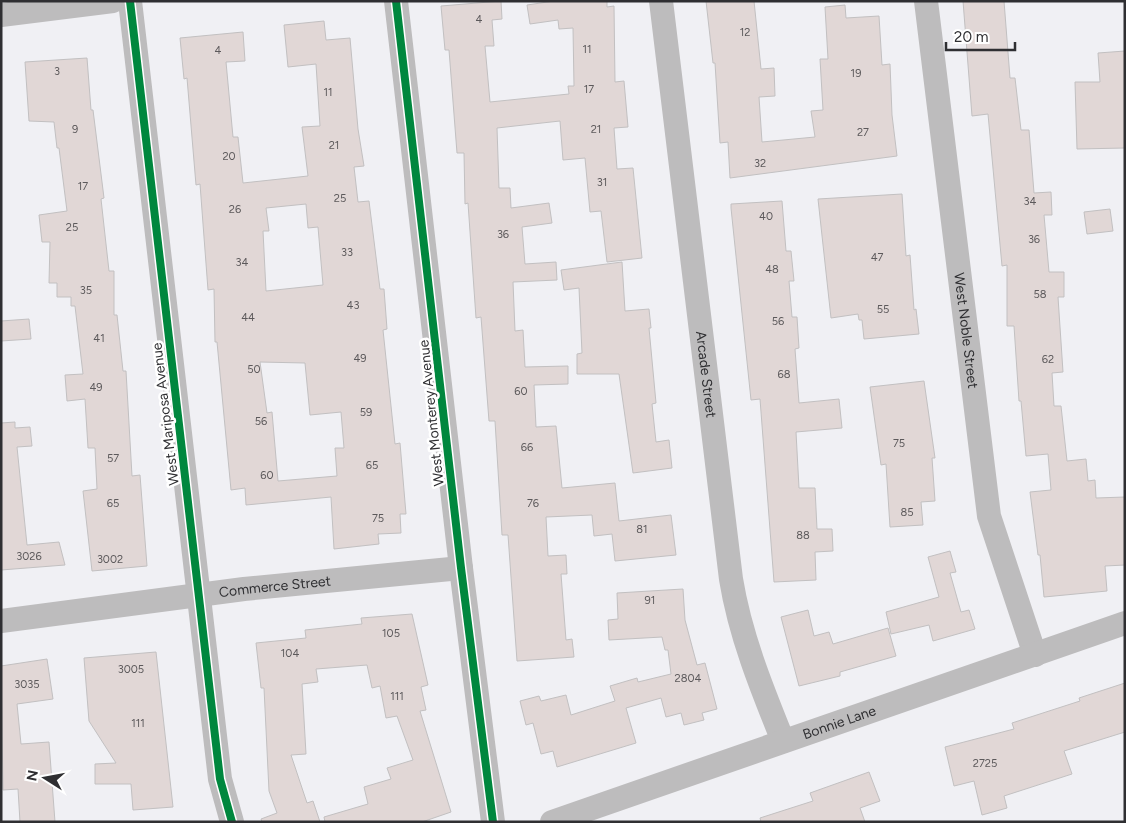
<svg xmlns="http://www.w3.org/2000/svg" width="1126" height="823" font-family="Figtree,sans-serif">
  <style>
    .building { fill: #e1d7d6; stroke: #c2c0c1; fill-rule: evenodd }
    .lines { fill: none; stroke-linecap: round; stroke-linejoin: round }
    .street { stroke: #bdbcbd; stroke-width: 24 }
    .cycleway-casing { stroke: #fff; stroke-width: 11 }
    .cycleway { stroke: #00873e; stroke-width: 8 }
    .labels { text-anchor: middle; stroke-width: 5; stroke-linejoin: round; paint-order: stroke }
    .number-label { font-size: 11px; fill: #5c595b }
    .street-label { font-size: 14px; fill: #2f2f32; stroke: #fff }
  </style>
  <rect width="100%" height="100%" fill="#f0f0f4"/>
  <!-- building -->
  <g class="building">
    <path d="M 501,1 L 502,19 L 492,20 L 494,46 L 485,46 L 490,102 L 569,94 L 568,86 L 574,86 L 573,28 L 559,29 L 558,20 L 530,24 L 527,5 L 554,1 L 607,1 L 607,7 L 614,6 L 615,82 L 624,81 L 628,127 L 614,128 L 617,169 L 633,168 L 642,258 L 607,262 L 601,211 L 590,212 L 585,158 L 563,160 L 560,121 L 497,128 L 499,188 L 510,188 L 511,208 L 549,203 L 552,223 L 522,227 L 525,264 L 556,262 L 557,280 L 513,282 L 515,331 L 523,330 L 525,367 L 568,366 L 568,384 L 534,385 L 536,427 L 556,426 L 562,488 L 615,483 L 619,521 L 671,515 L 676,555 L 615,561 L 612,534 L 594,536 L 592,515 L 546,517 L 548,556 L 566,555 L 567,574 L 561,574 L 566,640 L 572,639 L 574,657 L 517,661 L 508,535 L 502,535 L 495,421 L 489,421 L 481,317 L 476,318 L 468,203 L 465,204 L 464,153 L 457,153 L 449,50 L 445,50 L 441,6 Z"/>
    <path d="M 706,1 L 754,1 L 761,69 L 774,68 L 775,96 L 759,97 L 762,142 L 815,137 L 811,111 L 823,110 L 820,59 L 828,59 L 825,7 L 845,5 L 846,18 L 879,16 L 882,65 L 890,64 L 892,115 L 897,156 L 730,178 L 728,142 L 720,143 L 715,63 L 713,63 Z"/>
    <path d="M 963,1 L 1004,1 L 1010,78 L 1015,78 L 1021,130 L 1029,130 L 1034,193 L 1051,192 L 1052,215 L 1044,215 L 1049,272 L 1064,272 L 1064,297 L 1058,297 L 1063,372 L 1052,373 L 1054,406 L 1061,406 L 1067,461 L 1086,459 L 1088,481 L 1095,480 L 1096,498 L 1125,497 L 1125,565 L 1105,566 L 1107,591 L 1044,597 L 1040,555 L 1038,555 L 1030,492 L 1051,490 L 1048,454 L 1026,456 L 1021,401 L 1019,401 L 1014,326 L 1007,326 L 1007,265 L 1002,266 L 988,114 L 972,116 Z"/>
    <path d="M 324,21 L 326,40 L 350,38 L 358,129 L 364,166 L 354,167 L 358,202 L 369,201 L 380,289 L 384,289 L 387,329 L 383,330 L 395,444 L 400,443 L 406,514 L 400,514 L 401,533 L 378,534 L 379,544 L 334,549 L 331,497 L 246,505 L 245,488 L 231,490 L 217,342 L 215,342 L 214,289 L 208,290 L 200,184 L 196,185 L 187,78 L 184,79 L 180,38 L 243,32 L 245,61 L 226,62 L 233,137 L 238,137 L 243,183 L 308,176 L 302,127 L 320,126 L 316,64 L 288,67 L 284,25 ZM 306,204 L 308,228 L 318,227 L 323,285 L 266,291 L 263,231 L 269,231 L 266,208 ZM 260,362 L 305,363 L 310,415 L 341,412 L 344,448 L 335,448 L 337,476 L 278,481 L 272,412 L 267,413 Z"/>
    <path d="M 1125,51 L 1125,148 L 1077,149 L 1075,82 L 1100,82 L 1098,53 Z"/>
    <path d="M 87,58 L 91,110 L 93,110 L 104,198 L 101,199 L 109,271 L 114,271 L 114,315 L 117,315 L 123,371 L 126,371 L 132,476 L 140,475 L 147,566 L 92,571 L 83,491 L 97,489 L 95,448 L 88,448 L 85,399 L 67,401 L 65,375 L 83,374 L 75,306 L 71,306 L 71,297 L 57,297 L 57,283 L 49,283 L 50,242 L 42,242 L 39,215 L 67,211 L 59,148 L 57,148 L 54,122 L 29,121 L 25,62 Z"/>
    <path d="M 902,194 L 906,256 L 910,255 L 914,310 L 916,309 L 919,334 L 864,339 L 862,320 L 859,320 L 858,314 L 831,318 L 818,199 Z"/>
    <path d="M 782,201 L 786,251 L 791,251 L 794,281 L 789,281 L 792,317 L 797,317 L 799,348 L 795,349 L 799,403 L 839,399 L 842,428 L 796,432 L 799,488 L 815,488 L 817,529 L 832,529 L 833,551 L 815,552 L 816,580 L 774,582 L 760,399 L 751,400 L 731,208 L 731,204 Z"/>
    <path d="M 1110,209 L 1113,231 L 1087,234 L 1084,212 Z"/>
    <path d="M 622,262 L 625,311 L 649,309 L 651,328 L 649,328 L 656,403 L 652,404 L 656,442 L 669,440 L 672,468 L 633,473 L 619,374 L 577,374 L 577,354 L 582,353 L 579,288 L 564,290 L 561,270 Z"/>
    <path d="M 29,319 L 31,339 L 1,341 L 1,321 Z"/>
    <path d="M 924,381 L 935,458 L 932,458 L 935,501 L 921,502 L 923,525 L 890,527 L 886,464 L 881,465 L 870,387 Z"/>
    <path d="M 15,422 L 15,428 L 30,427 L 32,446 L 17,447 L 27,545 L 59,542 L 65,565 L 1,570 L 1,423 Z"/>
    <path d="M 950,551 L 956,572 L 950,573 L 961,612 L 969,610 L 975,629 L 933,641 L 929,625 L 891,634 L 886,612 L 939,597 L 928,557 Z"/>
    <path d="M 683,589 L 685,620 L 697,665 L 705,663 L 717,709 L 702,713 L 704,720 L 684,725 L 681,713 L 666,717 L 661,698 L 626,708 L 636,743 L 557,767 L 553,751 L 541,754 L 533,723 L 526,725 L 520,701 L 539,696 L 541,701 L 566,695 L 571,715 L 615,701 L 610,686 L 637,678 L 638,682 L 671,674 L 668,650 L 665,650 L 662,637 L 609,640 L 608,620 L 618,619 L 617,593 Z"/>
    <path d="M 808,610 L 814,636 L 829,632 L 833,644 L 888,628 L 896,656 L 840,672 L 840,676 L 799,686 L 781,617 Z"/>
    <path d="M 412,614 L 428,685 L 421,687 L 426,710 L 420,711 L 451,812 L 422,822 L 325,822 L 324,817 L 368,804 L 364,787 L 391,779 L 387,768 L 413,760 L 397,716 L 386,718 L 380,686 L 372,688 L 367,665 L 316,669 L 318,682 L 302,684 L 306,754 L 291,755 L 307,803 L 313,801 L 320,822 L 262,822 L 261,819 L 277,813 L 269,791 L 264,688 L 261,688 L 256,643 L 306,638 L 305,630 L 362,624 L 361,618 Z"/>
    <path d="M 156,652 L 173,807 L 133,810 L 131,784 L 95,784 L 95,764 L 116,763 L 89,721 L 84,658 Z"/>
    <path d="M 47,659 L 53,699 L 17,704 L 21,744 L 49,742 L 55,822 L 20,822 L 18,789 L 3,790 L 1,666 Z"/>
    <path d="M 1125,683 L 1125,732 L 1064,751 L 1072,774 L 1004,796 L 1007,808 L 982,815 L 974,781 L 954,786 L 945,747 L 1014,729 L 1012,723 L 1080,701 L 1079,698 Z"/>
    <path d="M 869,772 L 880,801 L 860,808 L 865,822 L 761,822 L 760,818 L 813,801 L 810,793 Z"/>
  </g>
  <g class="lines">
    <!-- street -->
    <g class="street">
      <path d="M 130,1 L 220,779 L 232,822"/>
      <path d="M 396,1 L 461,568 L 493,822"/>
      <path id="s1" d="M 661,1 L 731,579 C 740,635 762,689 783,741"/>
      <path id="s2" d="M 926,1 L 989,516 L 1035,655"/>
      <path d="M 1,15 L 113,1"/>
      <path id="s3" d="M 1,621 L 244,589 L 461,568"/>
      <path id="s4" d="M 552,822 L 1125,623"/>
    </g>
    <defs>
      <g id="cycleway">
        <path d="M 130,1 L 220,779 L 232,822"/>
        <path d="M 396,1 L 461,568 L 493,822"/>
      </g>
    </defs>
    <!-- cycleway casing -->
    <use href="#cycleway" class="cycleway-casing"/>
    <!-- cycleway -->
    <use href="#cycleway" class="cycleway"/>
  </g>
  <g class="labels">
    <!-- number labels -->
    <g class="number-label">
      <text x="479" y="23">4</text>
      <text x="745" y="36">12</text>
      <text x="587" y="53">11</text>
      <text x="218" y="54">4</text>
      <text x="57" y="75">3</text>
      <text x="856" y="77">19</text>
      <text x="589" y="93">17</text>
      <text x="328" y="96">11</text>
      <text x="75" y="133">9</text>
      <text x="596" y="133">21</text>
      <text x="863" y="136">27</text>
      <text x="334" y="149">21</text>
      <text x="229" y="160">20</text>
      <text x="760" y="167">32</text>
      <text x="602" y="186">31</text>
      <text x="83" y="190">17</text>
      <text x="340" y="202">25</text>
      <text x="1030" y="205">34</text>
      <text x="235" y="213">26</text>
      <text x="766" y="220">40</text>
      <text x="72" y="231">25</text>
      <text x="503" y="238">36</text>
      <text x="1034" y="243">36</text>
      <text x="347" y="256">33</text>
      <text x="877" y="261">47</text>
      <text x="242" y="266">34</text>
      <text x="772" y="273">48</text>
      <text x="86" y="294">35</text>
      <text x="1040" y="298">58</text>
      <text x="353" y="309">43</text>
      <text x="883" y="313">55</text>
      <text x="248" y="321">44</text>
      <text x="778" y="325">56</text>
      <text x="99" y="342">41</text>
      <text x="360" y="362">49</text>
      <text x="1048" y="363">62</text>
      <text x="254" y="373">50</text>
      <text x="784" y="378">68</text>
      <text x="96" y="391">49</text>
      <text x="521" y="395">60</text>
      <text x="366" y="416">59</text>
      <text x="261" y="425">56</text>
      <text x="899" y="447">75</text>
      <text x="527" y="451">66</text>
      <text x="113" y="462">57</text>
      <text x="372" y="469">65</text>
      <text x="267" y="479">60</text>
      <text x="113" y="507">65</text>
      <text x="533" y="507">76</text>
      <text x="907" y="516">85</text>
      <text x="378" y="522">75</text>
      <text x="642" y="533">81</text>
      <text x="803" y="539">88</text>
      <text x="29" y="560">3026</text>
      <text x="110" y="563">3002</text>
      <text x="650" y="604">91</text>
      <text x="391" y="637">105</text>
      <text x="290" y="657">104</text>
      <text x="131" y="673">3005</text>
      <text x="688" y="682">2804</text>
      <text x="27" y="688">3035</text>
      <text x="397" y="700">111</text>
      <text x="138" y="727">111</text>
      <text x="985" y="767">2725</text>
    </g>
    <!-- street labels -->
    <g class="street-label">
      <text dy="5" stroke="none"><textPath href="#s2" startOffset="332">West Noble Street</textPath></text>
      <text dy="5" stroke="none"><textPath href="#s1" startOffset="376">Arcade Street</textPath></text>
      <text transform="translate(431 413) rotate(-96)" y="5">West Monterey Avenue</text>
      <text transform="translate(165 414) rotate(-97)" y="5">West Mariposa Avenue</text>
      <text dy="5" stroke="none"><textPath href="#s3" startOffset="276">Commerce Street</textPath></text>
      <text dy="5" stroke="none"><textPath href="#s4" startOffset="304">Bonnie Lane</textPath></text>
    </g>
  </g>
  <!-- border -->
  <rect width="1126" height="823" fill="none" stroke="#2f2f32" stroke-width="5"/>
  <!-- north arrow -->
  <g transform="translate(45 778) rotate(281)" stroke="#ffffff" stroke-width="4" paint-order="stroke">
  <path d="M0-4L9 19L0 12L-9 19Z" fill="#2f2f32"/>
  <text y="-8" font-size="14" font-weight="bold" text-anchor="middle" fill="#2f2f32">N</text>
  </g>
  <!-- scale -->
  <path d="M946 42v8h69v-8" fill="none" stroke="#2f2f32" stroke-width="2.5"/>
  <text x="954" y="42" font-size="15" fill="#2f2f32" stroke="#ffffff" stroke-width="4" paint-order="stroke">20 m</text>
</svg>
